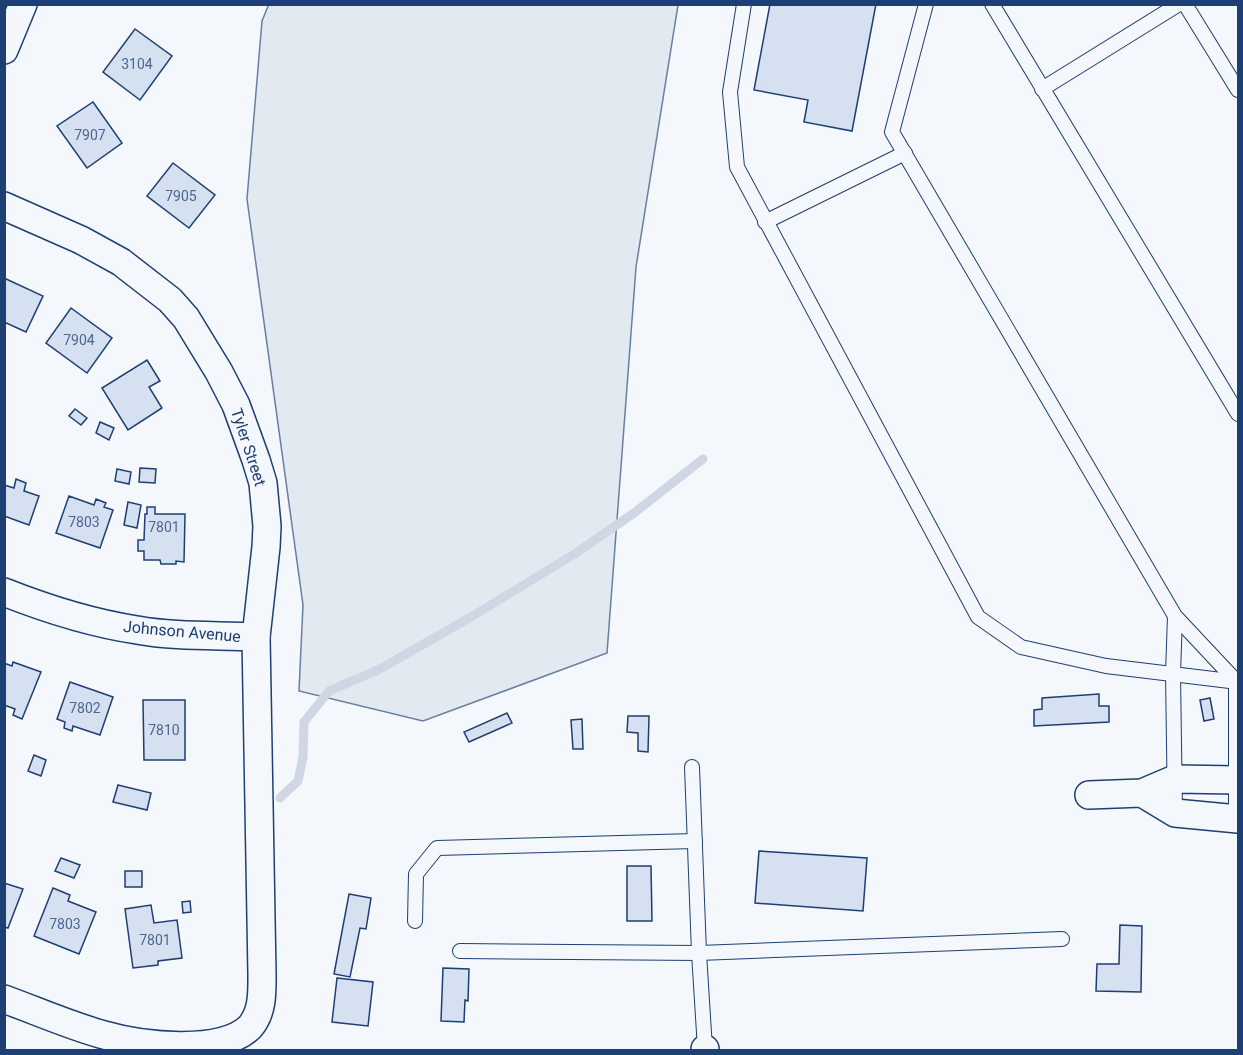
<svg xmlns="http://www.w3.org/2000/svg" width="1243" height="1055" font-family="Roboto,sans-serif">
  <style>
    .green { fill: #e3e9f0; stroke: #687fa3; stroke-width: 1.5 }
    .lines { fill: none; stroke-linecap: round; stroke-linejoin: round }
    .stream { stroke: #cfd7e4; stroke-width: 9 }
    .building { fill: #d5e0f0; stroke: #1d3f73; stroke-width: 1.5 }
    .lane-casing { stroke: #1d3f73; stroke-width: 16 }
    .street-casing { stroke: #1d3f73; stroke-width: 30 }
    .lane { stroke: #f4f7fb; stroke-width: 14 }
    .street { stroke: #f4f7fb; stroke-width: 27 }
    .labels { text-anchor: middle; stroke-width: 4.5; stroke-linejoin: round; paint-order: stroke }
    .number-label { font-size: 14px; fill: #4b6792 }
    .street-label { font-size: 16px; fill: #1d3f73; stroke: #f4f7fb }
  </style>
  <rect width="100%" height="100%" fill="#f4f7fb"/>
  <!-- green -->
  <path class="green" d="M 269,4 L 678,5 L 636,267 L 607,653 L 423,721 L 299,691 L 303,605 L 247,199 L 262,21 Z"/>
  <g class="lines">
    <!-- stream -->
    <path class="stream" d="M 280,798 L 298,781 L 303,757 L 304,722 L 329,691 L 380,669 L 471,617 L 576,553 L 634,513 L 703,459"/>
  </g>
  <!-- building -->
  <g class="building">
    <path d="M 770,4 L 876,4 L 852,131 L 804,122 L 808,100 L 754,90 Z"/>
    <path d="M 135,29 L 172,56 L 140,100 L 103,72 Z"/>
    <path d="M 93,102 L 122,143 L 87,168 L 57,126 Z"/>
    <path d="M 173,163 L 215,195 L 189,228 L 147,196 Z"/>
    <path d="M 4,278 L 43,296 L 26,332 L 4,322 Z"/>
    <path d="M 71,308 L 112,338 L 87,373 L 46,343 Z"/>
    <path d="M 147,360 L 160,381 L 149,387 L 162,408 L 128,430 L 102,388 Z"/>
    <path d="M 75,409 L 87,418 L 81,425 L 69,416 Z"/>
    <path d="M 100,422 L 114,428 L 109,440 L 96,433 Z"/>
    <path d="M 140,468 L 156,469 L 155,483 L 139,482 Z"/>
    <path d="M 117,469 L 131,472 L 129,484 L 115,481 Z"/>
    <path d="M 16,479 L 26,483 L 24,491 L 39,496 L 29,525 L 4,516 L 4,485 L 14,488 Z"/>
    <path d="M 69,496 L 94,505 L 96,499 L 106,503 L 104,507 L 113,510 L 100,548 L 56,533 Z"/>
    <path d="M 128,502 L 141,505 L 137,528 L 124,525 Z"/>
    <path d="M 147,507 L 155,507 L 155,514 L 185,514 L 184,562 L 176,561 L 176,564 L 161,564 L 160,560 L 144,560 L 144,551 L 138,551 L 138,540 L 144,540 L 145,514 L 147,514 Z"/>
    <path d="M 13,662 L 41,672 L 22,719 L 13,715 L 15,709 L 4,705 L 4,663 L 12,666 Z"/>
    <path d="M 70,682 L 113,697 L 100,735 L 73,726 L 72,731 L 64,728 L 65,722 L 57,719 Z"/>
    <path d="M 1099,694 L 1099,706 L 1109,706 L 1109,722 L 1034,726 L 1034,710 L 1042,709 L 1042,698 Z"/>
    <path d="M 1210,698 L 1214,719 L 1204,721 L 1200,700 Z"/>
    <path d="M 143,700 L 185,700 L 185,760 L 144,760 Z"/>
    <path d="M 507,713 L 512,723 L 469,742 L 464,732 Z"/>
    <path d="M 628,716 L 649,716 L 648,752 L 638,751 L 638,733 L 627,732 Z"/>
    <path d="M 582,719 L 583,749 L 573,749 L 571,720 Z"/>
    <path d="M 34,755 L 46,760 L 41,776 L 28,771 Z"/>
    <path d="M 118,785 L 151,793 L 147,810 L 113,802 Z"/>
    <path d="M 759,851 L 867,858 L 863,911 L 755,903 Z"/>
    <path d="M 61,858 L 80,865 L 74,878 L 55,871 Z"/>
    <path d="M 627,866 L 651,866 L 652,921 L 627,921 Z"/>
    <rect x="125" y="871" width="17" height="16"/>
    <path d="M 4,883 L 23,889 L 8,928 L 4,927 Z"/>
    <path d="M 53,888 L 70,895 L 68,901 L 96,912 L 79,954 L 34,936 Z"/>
    <path d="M 349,894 L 371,898 L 366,929 L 360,928 L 350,977 L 334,974 Z"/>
    <path d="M 190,901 L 191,912 L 183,913 L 182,902 Z"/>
    <path d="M 151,905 L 154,923 L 177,920 L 182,958 L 158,961 L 158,965 L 133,968 L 125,909 Z"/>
    <path d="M 1120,925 L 1142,926 L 1141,992 L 1096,991 L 1097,964 L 1119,964 Z"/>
    <path d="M 443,968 L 469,969 L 468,1001 L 465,1000 L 464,1022 L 441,1021 Z"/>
    <path d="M 337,978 L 373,982 L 368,1026 L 332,1022 Z"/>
  </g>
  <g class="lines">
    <defs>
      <g id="lane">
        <path d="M 744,4 L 730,92 L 737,167 L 978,617 L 1021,647 L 1106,666 L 1238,682"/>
        <path d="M 926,4 L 892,132 L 1175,616 L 1236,681 L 1236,819"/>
        <path d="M 992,4 L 1238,414"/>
        <path d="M 1185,4 L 1238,90"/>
        <path d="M 1042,89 L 1179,4"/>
        <path d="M 765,222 L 905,153"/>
        <path d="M 1175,616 L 1173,674 L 1175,813"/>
        <path d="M 415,921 L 416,874 L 437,848 L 695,841"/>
        <path d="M 460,951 L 699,953 L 692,767"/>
        <path d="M 705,1049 L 699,953 L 1062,939"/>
      </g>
      <g id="street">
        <path d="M 4,50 L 23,4"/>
        <path d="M 4,206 L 81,240 L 121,262 L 170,300 L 186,318 L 219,372 L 236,405 L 256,460 L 263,483 L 267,526 L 266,547 L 256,637 L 262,974 C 262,992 263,1012 250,1027 C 221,1055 142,1046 104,1035 C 71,1026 37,1011 4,999"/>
        <path d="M 4,592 C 47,609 91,623 137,630 C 175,637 217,635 256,637"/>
        <path d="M 1142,793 L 1175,813 L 1238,819"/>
        <path d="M 1089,795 L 1142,793 L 1175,779 L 1238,780"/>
        <path d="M 705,1049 L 705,1050"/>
      </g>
    </defs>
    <!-- lane casing -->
    <use href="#lane" class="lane-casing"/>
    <!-- street casing -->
    <use href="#street" class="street-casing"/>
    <!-- lane -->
    <use href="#lane" class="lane"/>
    <!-- street -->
    <use href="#street" class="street"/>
  </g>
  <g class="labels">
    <!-- number labels -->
    <g class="number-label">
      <text x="137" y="69">3104</text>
      <text x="90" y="140">7907</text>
      <text x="181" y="201">7905</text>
      <text x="79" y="345">7904</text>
      <text x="84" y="527">7803</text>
      <text x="164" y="532">7801</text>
      <text x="85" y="713">7802</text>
      <text x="164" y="735">7810</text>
      <text x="65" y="929">7803</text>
      <text x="155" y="945">7801</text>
    </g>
    <!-- street labels -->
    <g class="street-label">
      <text transform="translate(249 447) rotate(72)" y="6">Tyler Street</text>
      <text transform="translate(182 631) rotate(5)" y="6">Johnson Avenue</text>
    </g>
  </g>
  <!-- border -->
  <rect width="1243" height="1055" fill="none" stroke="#1d3f73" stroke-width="12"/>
</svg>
